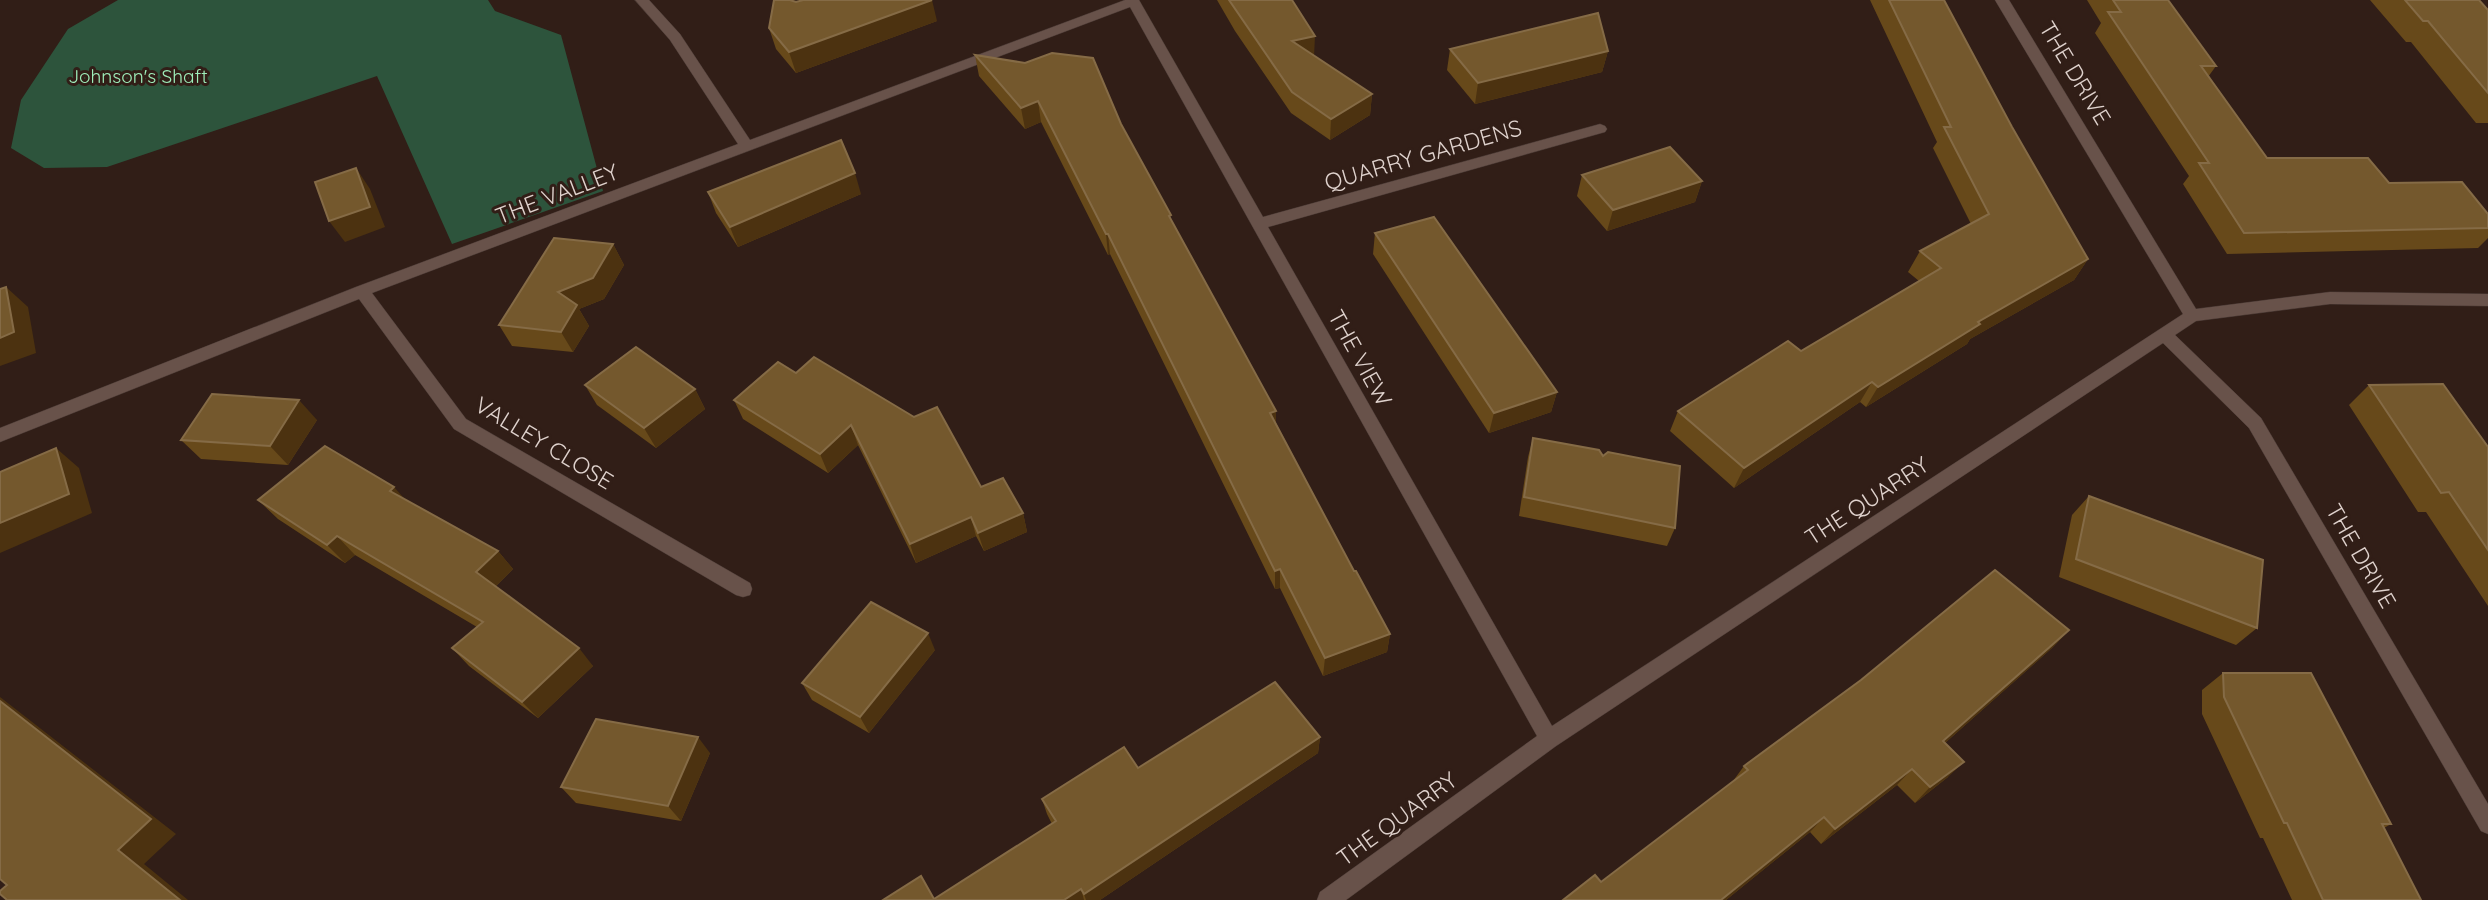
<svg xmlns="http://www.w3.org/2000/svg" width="2488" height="900" font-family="Quicksand,sans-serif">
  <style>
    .green { fill: #2d543c }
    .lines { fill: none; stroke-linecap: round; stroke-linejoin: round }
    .minor-casing { stroke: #483833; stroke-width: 1 }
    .minor { fill: #68524a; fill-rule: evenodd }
    .wall { fill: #67491a }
    .shaded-wall { fill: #4c3210 }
    .building { fill: #74582d; stroke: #856b46; stroke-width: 2 }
    .labels { text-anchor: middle; stroke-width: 6; stroke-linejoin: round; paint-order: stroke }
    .far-park-label { font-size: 19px; fill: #9fefbb; stroke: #311e17 }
    .street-label { font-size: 23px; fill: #dfd2cd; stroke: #311e17 }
  </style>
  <rect width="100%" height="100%" fill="#311e17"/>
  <!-- green -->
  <path class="green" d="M 118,0 L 488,0 L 495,11 L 561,35 L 603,191 L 452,244 L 377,76 L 107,167 L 44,168 L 11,148 L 21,100 L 68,29 Z"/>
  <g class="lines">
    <defs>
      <path id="minor" d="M 635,0 L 649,0 L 680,34 L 750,140 L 1125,0 L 1139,0 L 1263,217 L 1600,124 L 1605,126 L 1607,129 L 1605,132 L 1268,227 L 1552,726 L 2183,314 L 1995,0 L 2009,0 L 2196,309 L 2330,292 L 2488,294 L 2488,306 L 2330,304 L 2196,321 L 2175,335 L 2261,418 L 2488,804 L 2488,834 L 2481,831 L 2249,428 L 2163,343 L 1556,746 L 1346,900 L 1317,900 L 1320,892 L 1537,736 L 1130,7 L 372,293 L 466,419 L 750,583 L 752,589 L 750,595 L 743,597 L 736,595 L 454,429 L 359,299 L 0,442 L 0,428 L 356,287 L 738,144 L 670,40 Z"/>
    </defs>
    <!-- minor casing -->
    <use href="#minor" class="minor-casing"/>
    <!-- minor -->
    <use href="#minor" class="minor"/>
  </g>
  <!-- wall -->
  <g class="wall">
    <path d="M 1217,0 L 1292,0 L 1314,56 L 1372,94 L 1370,115 L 1330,140 L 1291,113 L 1235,31 Z"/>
    <path d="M 1870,0 L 1944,0 L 2012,127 L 2088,259 L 2074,280 L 1970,339 L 1967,344 L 1866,407 L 1860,402 L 1734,488 L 1670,431 L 1678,411 L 1801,351 L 1919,281 L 1908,272 L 1920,251 L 1971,224 L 1933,148 L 1937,142 Z"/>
    <path d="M 2087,0 L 2168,0 L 2216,66 L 2208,77 L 2267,158 L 2389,183 L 2488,214 L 2488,238 L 2478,248 L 2227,254 L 2183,184 L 2189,176 L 2095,33 L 2101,23 Z"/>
    <path d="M 2370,0 L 2479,0 L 2488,10 L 2488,123 L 2476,123 L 2411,42 L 2406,42 Z"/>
    <path d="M 937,21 L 796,73 L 776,49 L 769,28 Z"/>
    <path d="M 1450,49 L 1608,51 L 1602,72 L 1475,104 L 1447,70 Z"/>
    <path d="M 975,55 L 1121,124 L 1172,221 L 1276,411 L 1276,423 L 1354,571 L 1390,634 L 1387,652 L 1323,676 L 1280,588 L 1275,589 L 1110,254 L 1108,255 L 1041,122 L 1025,129 L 979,76 Z"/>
    <path d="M 1582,175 L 1702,181 L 1695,202 L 1607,231 L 1577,196 Z"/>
    <path d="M 708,192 L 861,194 L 738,247 L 716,213 Z"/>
    <path d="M 1375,233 L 1557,392 L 1551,412 L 1489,433 L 1373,254 Z"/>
    <path d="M 613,244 L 624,265 L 604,299 L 579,309 L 589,326 L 573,352 L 512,346 L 499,325 Z"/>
    <path d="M 778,362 L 1023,513 L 1027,532 L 984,551 L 976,536 L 916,563 L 858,445 L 828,473 L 743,419 L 734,400 Z"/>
    <path d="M 585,385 L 695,389 L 705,409 L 656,448 L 597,405 Z"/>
    <path d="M 2369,385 L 2488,447 L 2488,606 L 2426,512 L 2418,512 L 2349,405 Z"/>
    <path d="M 317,420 L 288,465 L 201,459 L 181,440 Z"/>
    <path d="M 1533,438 L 1603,456 L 1675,528 L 1667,546 L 1519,516 L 1528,457 Z"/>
    <path d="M 2089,496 L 2257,628 L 2236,645 L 2059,577 L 2072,515 Z"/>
    <path d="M 405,499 L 498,551 L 513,569 L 495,587 L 593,666 L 538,718 L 469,666 L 452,648 L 477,627 L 355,555 L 345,563 L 278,519 L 258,500 Z"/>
    <path d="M 2069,630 L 2052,648 L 1945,743 L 1948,777 L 1915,803 L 1897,785 L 1821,844 L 1810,832 L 1726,900 L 1563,900 L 1601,882 L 1733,781 L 1744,766 Z"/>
    <path d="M 935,650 L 869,733 L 812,700 L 802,683 Z"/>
    <path d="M 2223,673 L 2391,824 L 2384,828 L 2421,900 L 2292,900 L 2263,838 L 2260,838 L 2202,714 L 2202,690 Z"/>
    <path d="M 1320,737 L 1318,753 L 1100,900 L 883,900 L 934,899 L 1052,824 L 1047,814 L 1042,799 L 1138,768 Z"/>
    <path d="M 710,753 L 681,821 L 576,803 L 561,787 Z"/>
  </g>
  <!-- shaded-wall -->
  <g class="shaded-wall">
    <path d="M 932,0 L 937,21 L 796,73 L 789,52 Z"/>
    <path d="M 1315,36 L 1314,57 L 1292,41 Z"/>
    <path d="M 1608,51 L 1602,72 L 1475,104 L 1478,83 Z"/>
    <path d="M 1372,94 L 1370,115 L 1330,140 L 1331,119 Z"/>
    <path d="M 1038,101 L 1041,122 L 1025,129 L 1021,108 Z"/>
    <path d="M 356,168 L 370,189 L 385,227 L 345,242 L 329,221 Z"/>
    <path d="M 855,173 L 861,194 L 738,247 L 730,227 Z"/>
    <path d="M 1702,181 L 1695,202 L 1607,231 L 1613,210 Z"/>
    <path d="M 1106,234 L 1108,234 L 1110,254 L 1108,255 Z"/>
    <path d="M 613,244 L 624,265 L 604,299 L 579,309 L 589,326 L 573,352 L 561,332 L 558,292 Z"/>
    <path d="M 2088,259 L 2074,280 L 1970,339 L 1967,344 L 1866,407 L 1878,387 L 1978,322 Z"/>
    <path d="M 6,287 L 28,307 L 36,353 L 0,366 L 0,338 Z"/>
    <path d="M 1872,382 L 1860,402 L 1734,488 L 1744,468 Z"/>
    <path d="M 695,389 L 705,409 L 656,448 L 644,428 Z"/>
    <path d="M 1557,392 L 1551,412 L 1489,433 L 1494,413 Z"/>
    <path d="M 299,400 L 317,420 L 288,465 L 270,446 Z"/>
    <path d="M 1276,411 L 1276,430 L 1270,413 Z"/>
    <path d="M 851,425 L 858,445 L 828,473 L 820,454 Z"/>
    <path d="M 56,448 L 79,468 L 92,513 L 0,553 L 0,523 Z"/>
    <path d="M 394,487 L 411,506 L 390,491 Z"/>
    <path d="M 1023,513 L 1027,532 L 984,551 L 978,533 Z"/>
    <path d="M 971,517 L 976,536 L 916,563 L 910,544 Z"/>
    <path d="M 337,536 L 355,555 L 345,563 L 327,545 Z"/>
    <path d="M 498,551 L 513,569 L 492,590 L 476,572 Z"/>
    <path d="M 1280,569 L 1280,588 L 1275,589 L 1275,571 Z"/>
    <path d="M 2069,630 L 2052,648 L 1928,758 L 1943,741 Z"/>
    <path d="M 928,633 L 935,650 L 869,733 L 860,717 Z"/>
    <path d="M 1390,634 L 1387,652 L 1323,676 L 1325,658 Z"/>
    <path d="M 579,648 L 593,666 L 538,718 L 522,702 Z"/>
    <path d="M 0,697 L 176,834 L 144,864 L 188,900 L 180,900 L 118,850 L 0,701 Z"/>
    <path d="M 698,737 L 710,753 L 681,821 L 668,806 Z"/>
    <path d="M 1320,737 L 1318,753 L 1100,900 L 1086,900 L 1084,894 Z"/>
    <path d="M 1964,762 L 1948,777 L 1915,803 L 1930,787 Z"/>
    <path d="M 1912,769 L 1897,785 L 1821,844 L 1835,829 Z"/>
    <path d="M 1824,817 L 1810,832 L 1726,900 L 1721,900 Z"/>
    <path d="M 1081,889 L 1084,900 L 1064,900 Z"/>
  </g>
  <!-- building -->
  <g class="building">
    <path d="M 774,0 L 790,0 L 796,2 L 803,0 L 932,0 L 789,52 L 769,28 Z"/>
    <path d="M 1229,0 L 1292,0 L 1315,36 L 1292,41 L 1372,94 L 1331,119 L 1292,92 Z"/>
    <path d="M 1889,0 L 1944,0 L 2012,127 L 2088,259 L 1978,322 L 1980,324 L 1878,387 L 1872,382 L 1744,468 L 1678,411 L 1788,341 L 1801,351 L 1941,268 L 1920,251 L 1989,214 L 1944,127 L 1951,127 Z"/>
    <path d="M 2113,0 L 2168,0 L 2216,66 L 2201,66 L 2267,158 L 2368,158 L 2389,183 L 2462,182 L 2488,214 L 2488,228 L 2244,233 L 2199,163 L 2209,163 L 2108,12 L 2121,12 Z"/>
    <path d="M 2405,0 L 2479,0 L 2488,10 L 2488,93 L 2428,21 L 2423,21 Z"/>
    <path d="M 1598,13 L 1608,51 L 1478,83 L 1450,49 Z"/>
    <path d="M 1052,53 L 1093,58 L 1121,124 L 1171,215 L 1169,216 L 1276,411 L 1270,413 L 1354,571 L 1356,571 L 1390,634 L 1325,658 L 1280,569 L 1275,571 L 1108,234 L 1106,234 L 1038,101 L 1021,108 L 975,55 L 1025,63 Z"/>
    <path d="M 841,140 L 855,173 L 730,227 L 708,192 Z"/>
    <path d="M 1670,147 L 1702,181 L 1613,210 L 1582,175 Z"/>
    <path d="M 356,168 L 370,207 L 329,221 L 315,182 Z"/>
    <path d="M 1434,217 L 1557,392 L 1494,413 L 1375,233 Z"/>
    <path d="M 554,238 L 613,244 L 593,278 L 558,292 L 577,305 L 561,332 L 499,325 Z"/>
    <path d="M 6,287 L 14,332 L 0,338 L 0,289 Z"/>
    <path d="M 636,347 L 695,389 L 644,428 L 585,385 Z"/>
    <path d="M 814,357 L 914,417 L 937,407 L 981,487 L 1003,478 L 1023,513 L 978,533 L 971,517 L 910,544 L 851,425 L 820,454 L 734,400 L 778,362 L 796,373 Z"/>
    <path d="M 2443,384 L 2488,447 L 2488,550 L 2449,492 L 2441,493 L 2369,385 Z"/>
    <path d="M 212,394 L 299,400 L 270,446 L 181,440 Z"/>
    <path d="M 1533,438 L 1599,450 L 1603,456 L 1608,452 L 1680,466 L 1675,528 L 1524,497 Z"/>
    <path d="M 325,446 L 394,487 L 390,491 L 498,551 L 476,572 L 579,648 L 522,702 L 452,648 L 483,622 L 337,536 L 327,545 L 258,500 Z"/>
    <path d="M 56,448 L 69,494 L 0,523 L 0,472 Z"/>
    <path d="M 2089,496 L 2263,560 L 2257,628 L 2076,559 Z"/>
    <path d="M 1995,570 L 2069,630 L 1943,741 L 1964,762 L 1930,787 L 1912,769 L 1835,829 L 1824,817 L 1721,900 L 1563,900 L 1595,875 L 1601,882 L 1748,770 L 1744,766 L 1861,680 Z"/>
    <path d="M 871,602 L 928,633 L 860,717 L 802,683 Z"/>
    <path d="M 2223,673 L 2311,673 L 2391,824 L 2382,824 L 2421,900 L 2323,900 L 2287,823 L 2284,823 L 2224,697 Z"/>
    <path d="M 1275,682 L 1320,737 L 1084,894 L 1081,889 L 1064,900 L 883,900 L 921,876 L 934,899 L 1056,821 L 1042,799 L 1124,747 L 1138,768 Z"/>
    <path d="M 0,701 L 151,819 L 118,850 L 180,900 L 7,900 L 0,894 L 0,891 L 7,885 L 0,879 Z"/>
    <path d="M 596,719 L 698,737 L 668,806 L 561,787 Z"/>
  </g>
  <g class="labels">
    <!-- far-park labels -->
    <g class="far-park-label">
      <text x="138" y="83">Johnson's Shaft</text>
    </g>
    <!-- street labels -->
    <g class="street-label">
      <text transform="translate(2075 73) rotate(59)" y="8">THE DRIVE</text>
      <text transform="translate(1423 155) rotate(-16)" y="8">QUARRY GARDENS</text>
      <text transform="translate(557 194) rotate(-21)" y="8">THE VALLEY</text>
      <text transform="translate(1360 358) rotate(61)" y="8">THE VIEW</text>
      <text transform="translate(544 443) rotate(31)" y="8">VALLEY CLOSE</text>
      <text transform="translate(1867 501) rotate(-33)" y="8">THE QUARRY</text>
      <text transform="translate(2361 556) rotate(60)" y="8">THE DRIVE</text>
      <text transform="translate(1397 819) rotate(-36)" y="8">THE QUARRY</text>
    </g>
  </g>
</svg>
